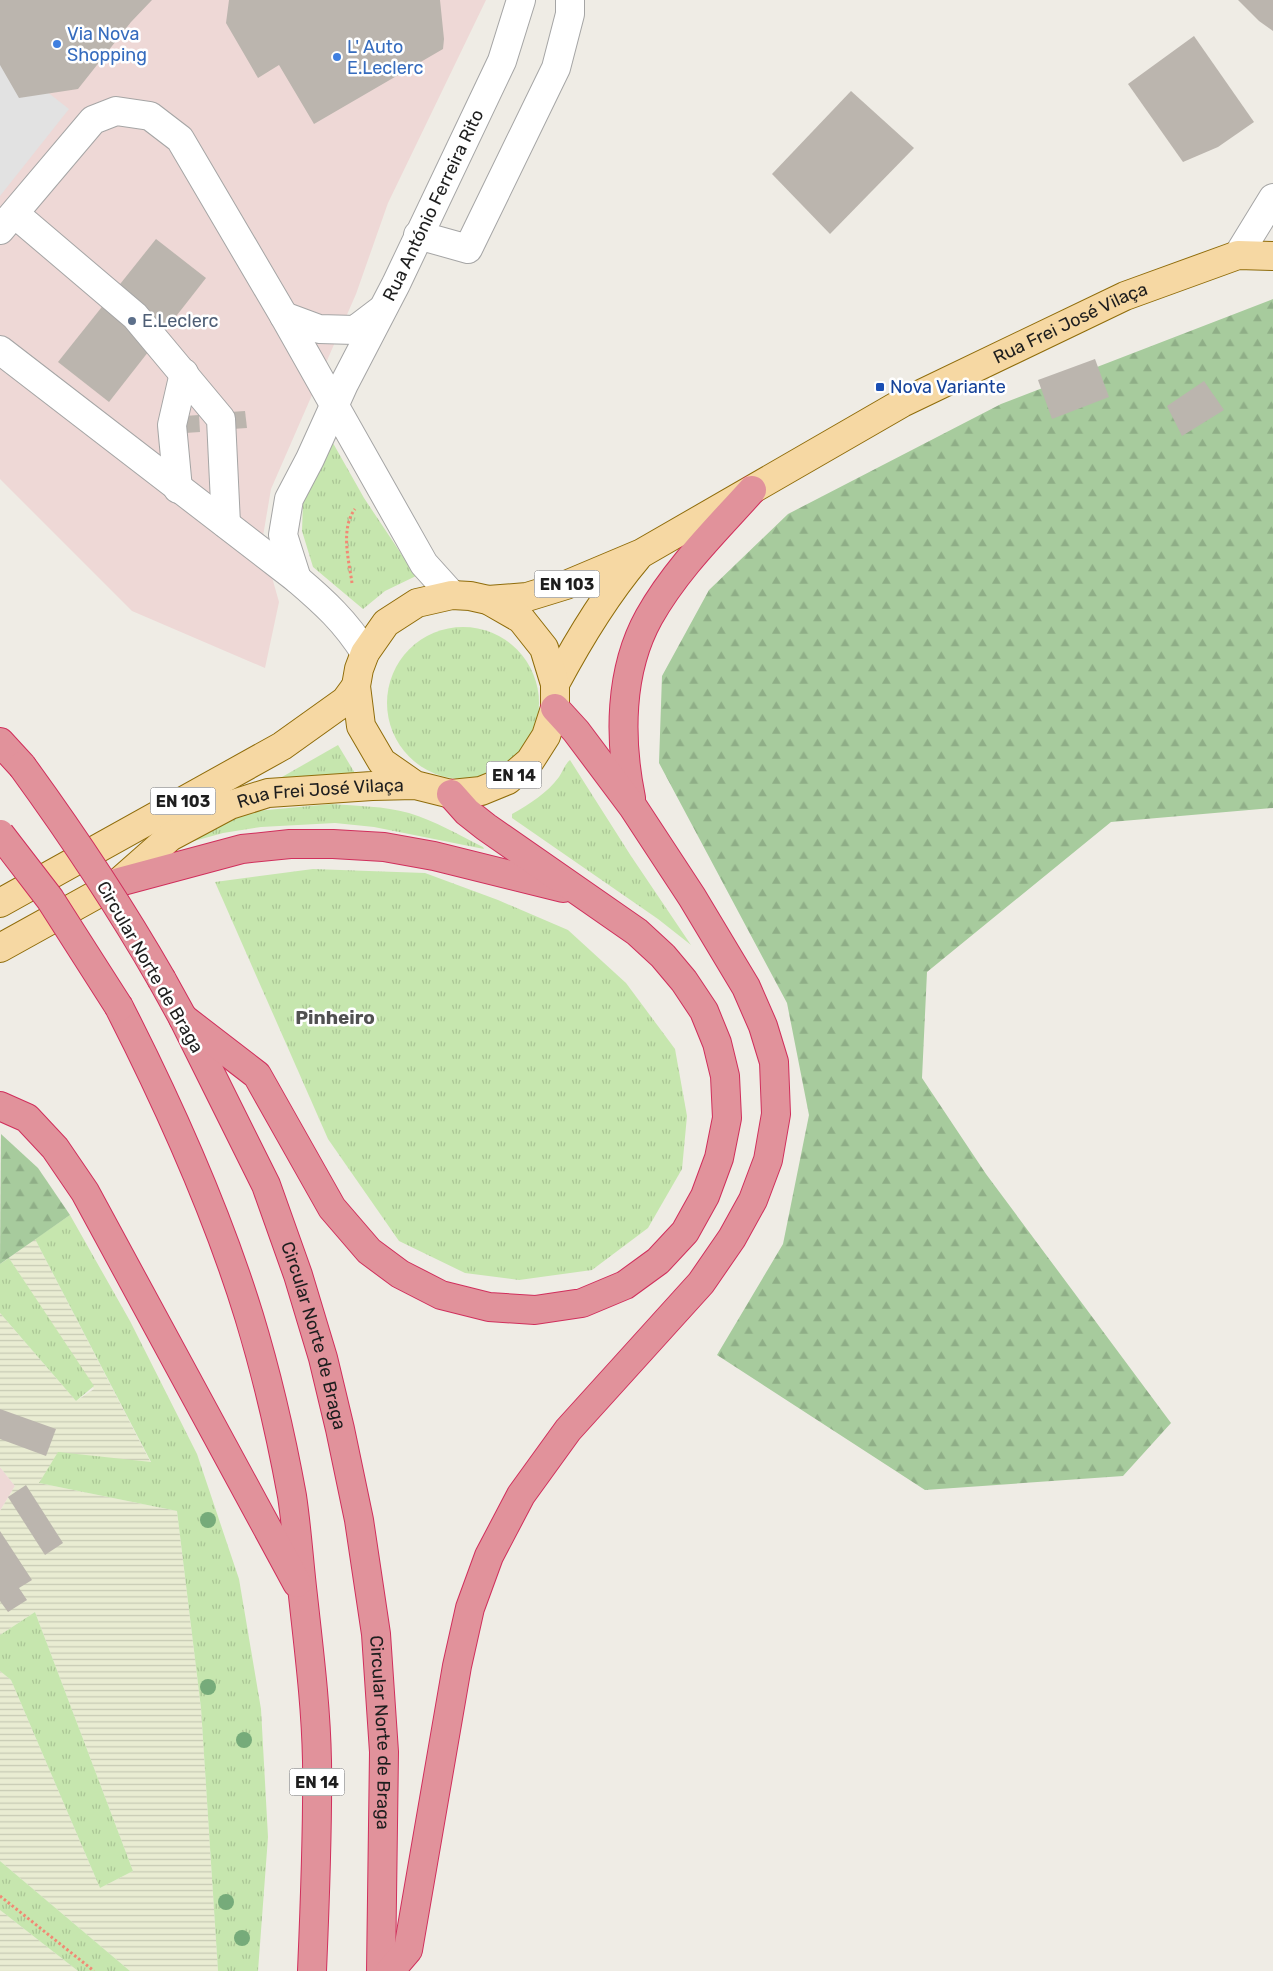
<svg xmlns="http://www.w3.org/2000/svg" width="1273" height="1971" font-family="Rubik,sans-serif">
  <style>
    .commercial { fill: #eed8d6 }
    .farmland { fill: url(#farmland-rules) }
    .grass { fill: url(#grass-tufts) }
    .forest { fill: url(#forest-firs) }
    .parking { fill: #e2e2e2 }
    .building { fill: #bbb5ae }
    .lines { fill: none; stroke-linecap: round; stroke-linejoin: round }
    .minor-casing { stroke: #a5a5a5; stroke-width: 30 }
    .major-casing { stroke: #8f6c0a; stroke-width: 30 }
    .highway-casing { stroke: #d02f5c; stroke-width: 30 }
    .path { stroke: #f18974; stroke-width: 3; stroke-dasharray: 2.5 2.5; stroke-linecap: butt }
    .minor { stroke: #fff; stroke-width: 28 }
    .major { stroke: #f6d8a3; stroke-width: 28 }
    .highway { stroke: #e1929b; stroke-width: 28 }
    .highway-bridge-casing { stroke: #d02f5c; stroke-width: 30; stroke-linecap: butt }
    .highway-bridge { stroke: #e1929b; stroke-width: 28 }
    .tree { fill: #76ab7a }
    .shop-dot { fill: #3f7fe0; stroke: #fff; stroke-width: 2 }
    .service-dot { fill: #5c6f8a; stroke: #fff; stroke-width: 2 }
    .transit-dot { fill: #1a4fb4; stroke: #fff; stroke-width: 2 }
    .labels { text-anchor: middle; stroke-width: 5; stroke-linejoin: round; paint-order: stroke }
    .shield { fill: #fff; stroke: #626262; stroke-width: 1 }
    .shield-label { font-size: 16px; font-weight: bold; fill: #1e1e1e }
    .shop-label { font-size: 18px; fill: #366cbe; stroke: #fff; text-anchor: start }
    .street-label { font-size: 18px; fill: #1e1e1e; stroke: #fff }
    .service-label { font-size: 18px; fill: #4e5e75; stroke: #fff; text-anchor: start }
    .transit-label { font-size: 18px; fill: #164399; stroke: #fff; text-anchor: start }
    .neighbourhood-label { font-size: 19px; font-weight: bold; fill: #515151; stroke: #fff }
  </style>
  <defs>
    <pattern id="farmland-rules" width="6" height="5" patternUnits="userSpaceOnUse" patternTransform="scale(1.25)"><rect width="6" height="5" fill="#e9ecd2"/><path d="M0 2.5h6" fill="none" stroke="#c7cab4"/></pattern>
    <pattern id="grass-tufts" width="24" height="20" patternUnits="userSpaceOnUse" patternTransform="scale(1.25)"><rect width="24" height="20" fill="#c6e6ae"/><path d="M3 7l-1-3M5 7V3M7 7l1-3M15 17l-1-3M17 17v-4M19 17l1-3" fill="none" stroke="#aac595"/></pattern>
    <pattern id="forest-firs" width="22" height="20" patternUnits="userSpaceOnUse" patternTransform="scale(1.25)"><rect width="22" height="20" fill="#a7cb9d"/><path d="M5 1l3.5 6h-7zM16 11l3.5 6h-7z" fill="#8fae87"/></pattern>
  </defs>
  <rect width="100%" height="100%" fill="#efece5"/>
  <!-- commercial -->
  <g class="commercial">
    <path d="M 0,0 L 486,0 L 388,203 L 356,294 L 271,489 L 262,542 L 279,602 L 265,668 L 132,611 L 0,479 Z"/>
    <path d="M 0,1467 L 15,1486 L 0,1511 Z"/>
  </g>
  <!-- farmland -->
  <g class="farmland">
    <path d="M 35,1239 L 151,1463 L 58,1453 L 39,1483 L 177,1511 L 201,1708 L 218,1971 L 130,1971 L 0,1861 L 0,1671 L 11,1680 L 100,1888 L 133,1871 L 35,1612 L 0,1635 L 0,1511 L 15,1486 L 0,1467 L 0,1313 L 76,1401 L 94,1389 L 9,1258 Z"/>
    <path d="M 0,1910 L 78,1971 L 0,1971 Z"/>
  </g>
  <!-- grass -->
  <g class="grass">
    <path d="M 329,436 L 364,498 L 416,576 L 385,591 L 363,609 L 313,567 L 302,531 L 303,502 Z"/>
    <circle cx="463" cy="703" r="76"/>
    <path d="M 338,745 L 356,775 L 281,779 L 282,777 Z"/>
    <path d="M 570,760 L 631,856 L 691,945 L 658,919 L 512,818 L 512,814 C 530,804 547,793 559,777 C 563,771 565,764 570,760 Z"/>
    <path d="M 332,804 C 357,806 384,806 409,813 C 435,821 459,835 483,847 L 484,849 L 374,827 L 335,823 L 261,827 L 223,833 L 187,843 L 219,822 L 256,811 Z"/>
    <path d="M 313,869 L 425,873 L 498,900 L 568,930 L 626,983 L 675,1049 L 687,1116 L 682,1169 L 648,1228 L 592,1270 L 519,1280 L 465,1273 L 399,1241 L 328,1139 L 215,882 Z"/>
    <path d="M 70,1215 L 130,1321 L 197,1454 L 239,1579 L 261,1709 L 268,1837 L 258,1971 L 218,1971 L 201,1708 L 177,1511 L 39,1483 L 58,1452 L 151,1462 L 35,1239 Z"/>
    <path d="M 9,1258 L 94,1386 L 76,1401 L 0,1313 L 0,1264 Z"/>
    <path d="M 35,1612 L 133,1871 L 100,1888 L 11,1680 L 0,1671 L 0,1635 Z"/>
    <path d="M 0,1861 L 130,1971 L 78,1971 L 0,1910 Z"/>
  </g>
  <!-- forest -->
  <g class="forest">
    <path d="M 1273,299 L 1273,808 L 1111,822 L 927,972 L 922,1078 L 986,1174 L 1171,1423 L 1123,1476 L 925,1490 L 717,1355 L 783,1244 L 809,1115 L 787,1003 L 659,763 L 662,676 L 709,590 L 788,514 L 1001,404 Z"/>
    <path d="M 1,1134 L 38,1168 L 70,1215 L 0,1264 Z"/>
  </g>
  <!-- parking -->
  <path class="parking" d="M 0,55 L 69,109 L 0,196 Z"/>
  <!-- building -->
  <g class="building">
    <path d="M 0,0 L 152,0 L 131,22 L 78,89 L 19,98 L 0,65 Z"/>
    <path d="M 229,0 L 440,0 L 444,39 L 443,49 L 314,124 L 279,65 L 258,78 L 226,23 Z"/>
    <path d="M 1238,0 L 1273,0 L 1273,31 L 1259,21 Z"/>
    <path d="M 1194,36 L 1254,122 L 1218,147 L 1183,162 L 1128,84 Z"/>
    <path d="M 851,91 L 914,148 L 830,234 L 772,174 Z"/>
    <path d="M 156,239 L 206,278 L 109,402 L 58,362 Z"/>
    <path d="M 1095,359 L 1109,397 L 1052,419 L 1038,380 Z"/>
    <path d="M 1204,381 L 1224,410 L 1182,436 L 1167,406 Z"/>
    <path d="M 245,411 L 247,428 L 232,429 L 230,412 Z"/>
    <path d="M 199,415 L 200,432 L 185,433 L 184,416 Z"/>
    <path d="M 0,1409 L 56,1429 L 46,1456 L 0,1439 Z"/>
    <path d="M 26,1485 L 63,1543 L 45,1555 L 8,1497 Z"/>
    <path d="M 0,1531 L 32,1580 L 19,1588 L 27,1600 L 8,1612 L 0,1601 Z"/>
  </g>
  <g class="lines">
    <defs>
      <g id="minor">
        <path d="M 15,214 L 135,316 L 221,419 L 226,524"/>
        <path d="M 0,230 L 93,120 L 116,111 L 150,116 L 180,139 L 284,316 L 424,564 L 452,595"/>
        <path d="M 418,235 L 468,249 L 556,68 L 570,14 L 570,0"/>
        <path d="M 1238,255 L 1273,198"/>
        <path d="M 284,316 L 319,329 L 355,330 L 380,311"/>
        <path d="M 0,350 L 297,579 C 324,602 346,622 365,653"/>
        <path d="M 178,489 L 172,425 L 184,373"/>
        <path id="s1" d="M 297,579 L 283,535 L 289,499 L 310,459 L 344,384 L 396,284 L 502,61 L 521,0"/>
      </g>
      <g id="major">
        <path id="s2" d="M 488,600 L 527,597 L 566,585 L 642,553 L 902,403 L 1125,296 L 1238,255 L 1273,256"/>
        <path d="M 555,684 C 579,639 604,597 637,558"/>
        <path d="M 0,903 L 282,746 L 345,701 L 356,686"/>
        <path id="s3" d="M 0,948 L 119,882 L 170,837 L 230,805 L 268,793 L 372,786 L 415,785 L 451,794 L 481,791 L 508,780 L 530,761 L 546,736 L 555,708 L 555,684 L 544,648 L 521,619 L 488,600 L 470,596 L 452,595 L 417,603 L 386,623 L 365,653 L 359,669 L 356,686 L 361,726 L 382,762 L 415,785"/>
      </g>
      <g id="highway">
        <path d="M 0,742 L 22,766"/>
        <path d="M 631,798 C 619,739 619,671 649,617 C 676,569 716,530 752,490"/>
        <path d="M 119,882 L 242,849 L 290,844 L 333,844 L 384,847 L 434,856 L 563,888"/>
        <path id="s4" d="M 162,980 L 183,1018 L 266,1185 L 298,1275 L 323,1358 L 340,1429 L 359,1520 L 376,1634 L 384,1752 L 381,1971"/>
        <path d="M 119,1007 C 170,1107 216,1209 249,1316 C 267,1375 281,1436 292,1496 C 297,1529 299,1563 303,1596 C 309,1651 316,1706 317,1761 C 318,1831 315,1901 312,1971"/>
        <path d="M 183,1018 L 257,1075 L 332,1208 L 369,1251 L 400,1274 L 441,1295 L 489,1307 L 535,1310 L 582,1303 L 625,1285 L 658,1261 L 685,1232 L 705,1196 L 719,1158 L 727,1118 L 725,1076 L 717,1043 L 704,1011 L 684,981 L 663,956 L 637,932 L 486,827 L 467,812 L 451,794"/>
        <path d="M 0,1106 L 27,1118 L 55,1148 L 85,1192 L 297,1583"/>
        <path d="M 390,1971 L 408,1950 L 457,1666 L 470,1608 L 489,1556 L 521,1495 L 568,1430 L 701,1283 L 732,1238 L 753,1200 L 768,1160 L 776,1114 L 774,1062 L 763,1026 L 746,987 L 692,897 L 633,807 L 576,731 L 555,708"/>
      </g>
    </defs>
    <!-- minor casing -->
    <use href="#minor" class="minor-casing"/>
    <!-- major casing -->
    <use href="#major" class="major-casing"/>
    <!-- highway casing -->
    <use href="#highway" class="highway-casing"/>
    <!-- path -->
    <g class="path">
      <path d="M 352,583 C 349,561 340,529 355,509"/>
      <path d="M 0,1896 L 94,1971"/>
    </g>
    <!-- minor -->
    <use href="#minor" class="minor"/>
    <!-- major -->
    <use href="#major" class="major"/>
    <!-- highway -->
    <use href="#highway" class="highway"/>
    <defs>
      <g id="highway-bridge">
        <path d="M 22,766 C 73,836 119,905 162,980"/>
        <path d="M 0,834 L 50,899 L 119,1007"/>
      </g>
    </defs>
    <!-- highway-bridge casing -->
    <use href="#highway-bridge" class="highway-bridge-casing"/>
    <!-- highway-bridge -->
    <use href="#highway-bridge" class="highway-bridge"/>
  </g>
  <!-- trees -->
  <g class="tree">
    <circle cx="208" cy="1520" r="8"/>
    <circle cx="208" cy="1687" r="8"/>
    <circle cx="244" cy="1740" r="8"/>
    <circle cx="226" cy="1902" r="8"/>
    <circle cx="242" cy="1938" r="8"/>
  </g>
  <!-- markers -->
  <g class="shop-dot">
    <circle cx="57" cy="44" r="5"/>
    <circle cx="337" cy="57" r="5"/>
  </g>
  <circle class="service-dot" cx="132" cy="321" r="5"/>
  <rect class="transit-dot" x="875" y="382" width="10" height="10" rx="2.5"/>
  <g class="labels">
    <!-- shield labels -->
    <g class="shield">
      <rect x="534.5" y="570.5" width="65" height="27" rx="4"/>
      <rect x="486.5" y="761.5" width="55" height="27" rx="4"/>
      <rect x="150.5" y="787.5" width="65" height="27" rx="4"/>
      <rect x="289.5" y="1768.5" width="55" height="27" rx="4"/>
    </g>
    <g class="shield-label">
      <text x="567" y="590">EN 103</text>
      <text x="514" y="781">EN 14</text>
      <text x="183" y="807">EN 103</text>
      <text x="317" y="1788">EN 14</text>
    </g>
    <!-- shop labels -->
    <g class="shop-label">
      <text x="67" y="40">Via Nova<tspan x="67" dy="21">Shopping</tspan></text>
      <text x="347" y="53">L' Auto<tspan x="347" dy="21">E.Leclerc</tspan></text>
    </g>
    <!-- street labels -->
    <g class="street-label">
      <text dy="6" stroke="none"><textPath href="#s1" startOffset="410">Rua António Ferreira Rito</textPath></text>
      <text dy="6" stroke="none"><textPath href="#s2" startOffset="649">Rua Frei José Vilaça</textPath></text>
      <text dy="6" stroke="none"><textPath href="#s3" startOffset="364">Rua Frei José Vilaça</textPath></text>
      <text transform="translate(150 967) rotate(60)" y="6">Circular Norte de Braga</text>
      <text dy="6" stroke="none"><textPath href="#s4" startOffset="388">Circular Norte de Braga</textPath></text>
      <text dy="6" stroke="none"><textPath href="#s4" startOffset="792">Circular Norte de Braga</textPath></text>
    </g>
    <!-- service labels -->
    <g class="service-label">
      <text x="142" y="327">E.Leclerc</text>
    </g>
    <!-- transit labels -->
    <g class="transit-label">
      <text x="890" y="393">Nova Variante</text>
    </g>
    <!-- neighbourhood labels -->
    <g class="neighbourhood-label">
      <text x="335" y="1024">Pinheiro</text>
    </g>
  </g>
</svg>
